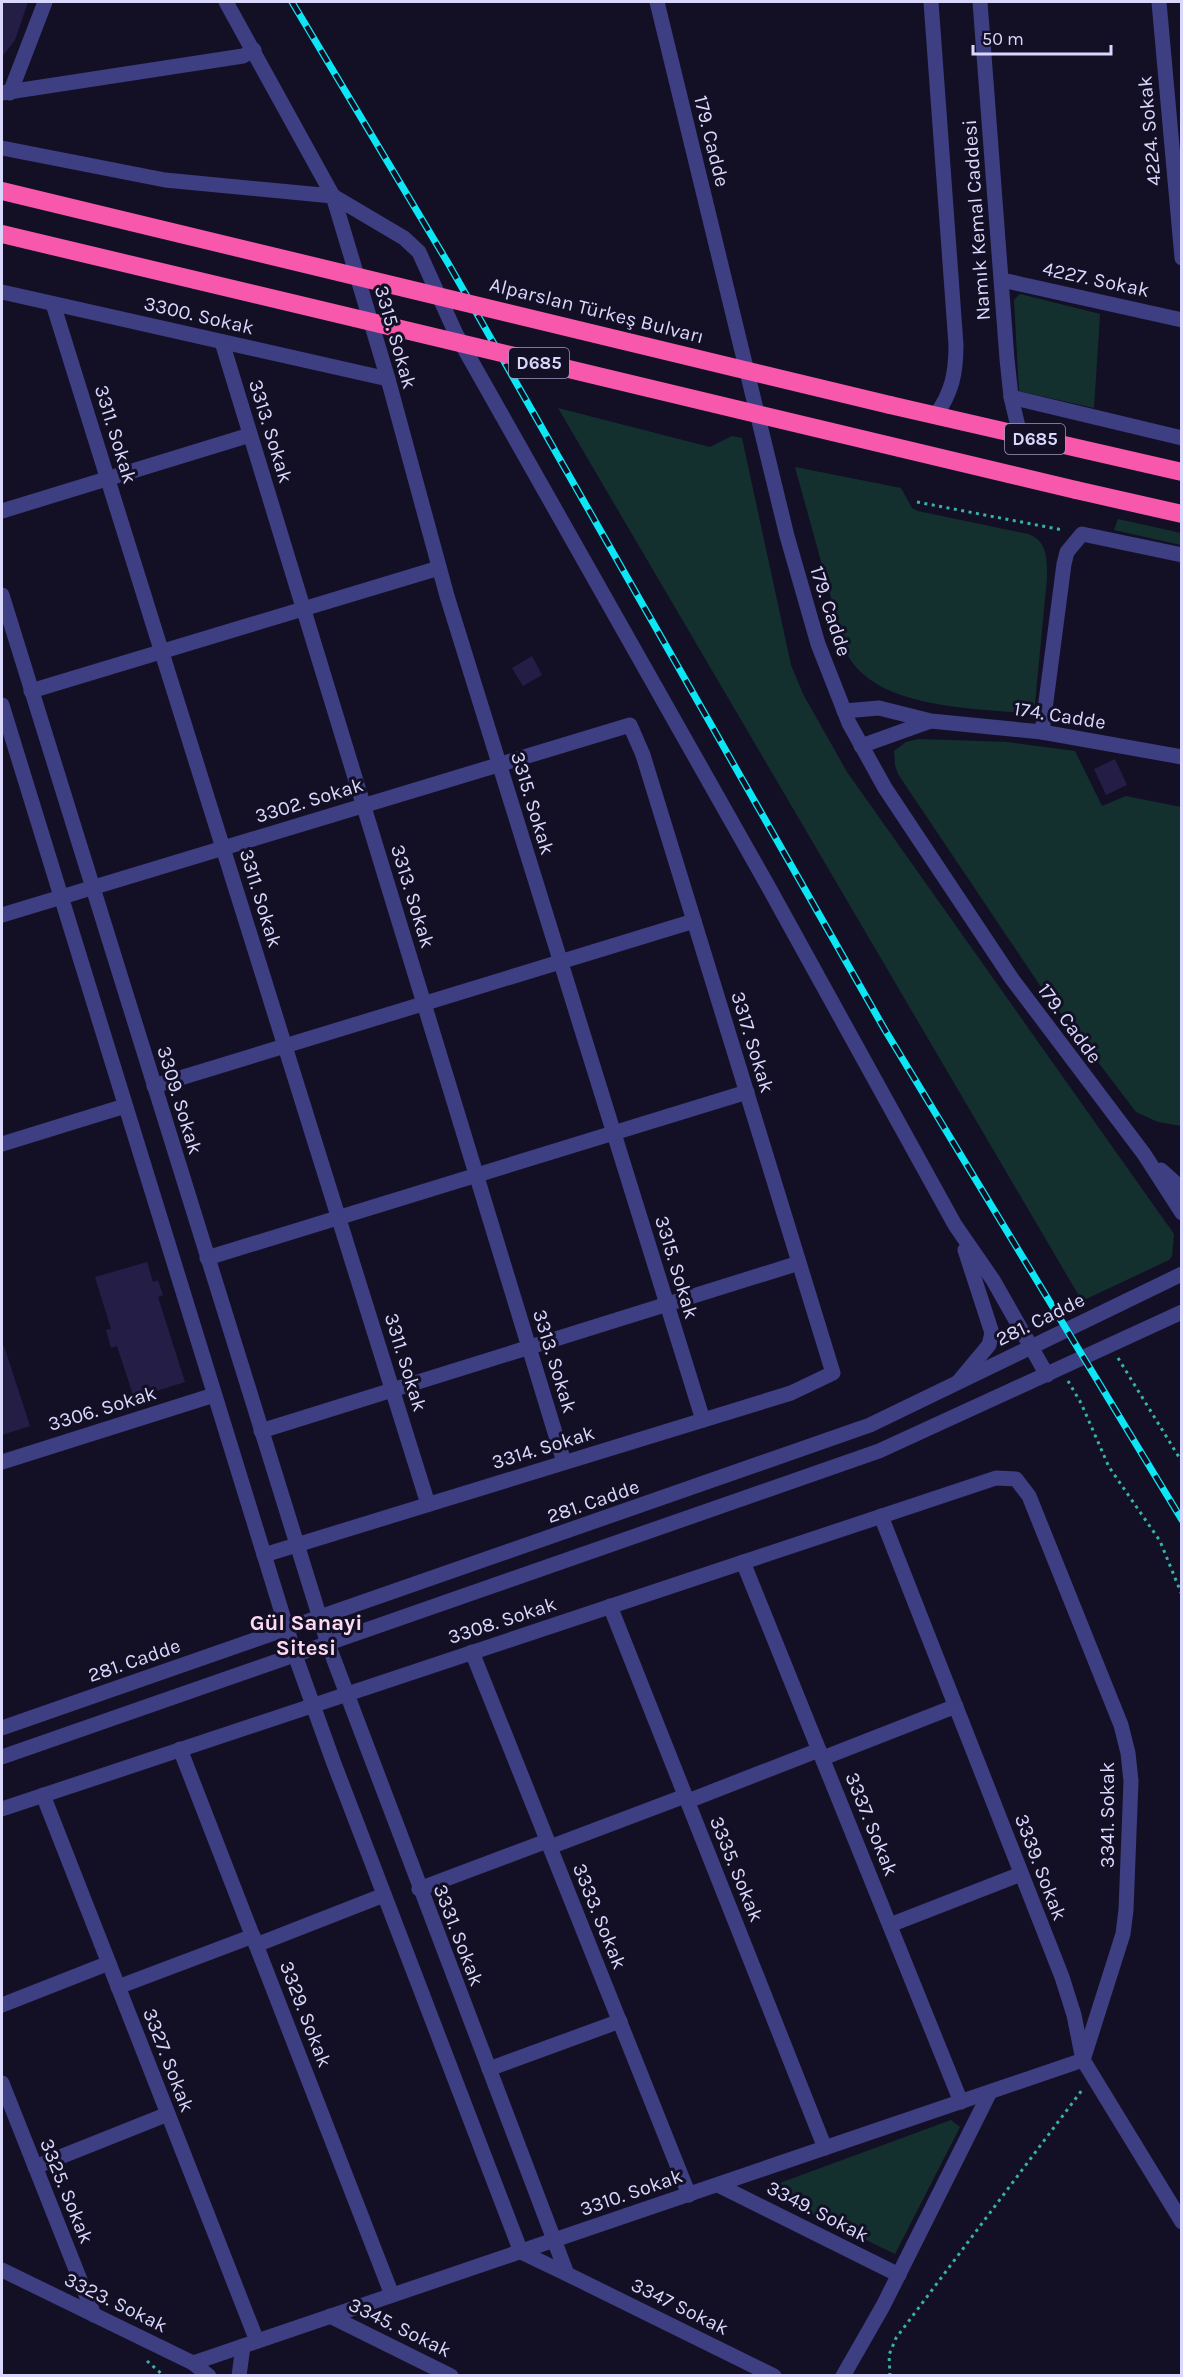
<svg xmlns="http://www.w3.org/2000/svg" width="1183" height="2377" font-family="Karla,sans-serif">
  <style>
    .green { fill: #14302e }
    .building { fill: #241d46 }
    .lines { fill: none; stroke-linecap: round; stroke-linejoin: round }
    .path { stroke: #36b3a6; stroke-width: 3; stroke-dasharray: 3 4.5; stroke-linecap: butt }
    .minor { stroke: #3e3e83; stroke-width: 15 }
    .highway { stroke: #f758ab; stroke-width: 18 }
    .rail-casing { stroke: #0de6f4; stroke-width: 7 }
    .rail { stroke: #131026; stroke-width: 4.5; stroke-dasharray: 14; stroke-linecap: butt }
    .highway-bridge { stroke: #f758ab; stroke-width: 18 }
    .labels { text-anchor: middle; stroke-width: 6; stroke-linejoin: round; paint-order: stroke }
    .shield { fill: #131026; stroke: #9e9bbc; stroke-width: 1.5 }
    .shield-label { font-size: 18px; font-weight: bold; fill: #dad7fd }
    .street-label { font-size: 20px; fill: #dad7fd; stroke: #131026 }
    .quarter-label { font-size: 22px; font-weight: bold; fill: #fdd9f2; stroke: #131026 }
  </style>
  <rect width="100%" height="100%" fill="#131026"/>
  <!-- green -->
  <g class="green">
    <path d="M 1020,294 L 1100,314 L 1094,408 L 1019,391 L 1014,300 Z"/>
    <path d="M 558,408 L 710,447 L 732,436 L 742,438 L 791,665 L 803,694 L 847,772 L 1174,1234 L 1172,1256 L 1169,1260 L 1082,1301 Z"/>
    <path d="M 795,467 L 901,488 L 912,508 L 918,511 L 1028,534 C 1048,541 1047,560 1047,578 L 1034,714 C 977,708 874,710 846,652 Z"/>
    <path d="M 1118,519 L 1181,533 L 1181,545 L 1114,530 Z"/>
    <path d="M 919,739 L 1007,742 L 1075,751 L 1102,806 L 1126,796 L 1181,807 L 1181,1126 L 1158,1122 L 1136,1112 L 1041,987 L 898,774 L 895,765 L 894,751 L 906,742 Z"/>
    <path d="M 951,2120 L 960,2127 L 895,2254 L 773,2195 L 777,2184 Z"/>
  </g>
  <!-- building -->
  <g class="building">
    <path d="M 2,2 L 28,2 L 15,40 L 2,57 Z"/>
    <path d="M 532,656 L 542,675 L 523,686 L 512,668 Z"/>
    <path d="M 1115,759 L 1127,785 L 1106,795 L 1094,769 Z"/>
    <path d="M 147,1262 L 153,1282 L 158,1280 L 163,1295 L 158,1297 L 185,1382 L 134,1398 L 117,1346 L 111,1348 L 106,1330 L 111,1329 L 95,1277 Z"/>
    <path d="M 4,1346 L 30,1426 L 2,1435 L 2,1347 Z"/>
  </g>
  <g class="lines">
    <!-- path -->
    <g class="path">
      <path d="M 917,502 L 1063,530"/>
      <path d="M 1118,1358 L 1182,1462"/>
      <path d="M 1068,1381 L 1081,1403 L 1109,1467 L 1160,1541 L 1182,1595"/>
      <path d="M 147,2361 L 164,2376"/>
      <path d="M 890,2376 L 889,2355 L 896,2338 L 1082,2090"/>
    </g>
    <!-- minor -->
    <g class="minor">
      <path d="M 226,2 L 333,196 L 388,379 L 447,596 L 703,1420"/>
      <path d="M 657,2 L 787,536 L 818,644 L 849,723 L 885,788 L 1012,979 L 1144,1154 L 1182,1213"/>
      <path d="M 931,2 L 956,345 C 956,373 952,393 935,416"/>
      <path d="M 980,2 L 1007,359 L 1011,397 L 1020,435"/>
      <path d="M 1159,2 L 1182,258"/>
      <path d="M 2,93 L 243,56 L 254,50"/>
      <path d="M 10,93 L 45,2"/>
      <path d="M 2,148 L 165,180 L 333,196 L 404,238 L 419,252 L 456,334 L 768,886 L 955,1225 L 993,1280 L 1047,1375"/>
      <path d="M 1002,280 L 1182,320"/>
      <path d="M 2,292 L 388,379"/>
      <path d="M 53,304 L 428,1504"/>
      <path d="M 222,342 L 564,1462"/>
      <path d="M 1011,397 L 1182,438"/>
      <path d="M 2,511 L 250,435"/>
      <path d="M 2,595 L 328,1644 L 567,2274 L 521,2252 L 333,1761 L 295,1655 L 2,705"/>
      <path d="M 31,691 L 439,568"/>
      <path d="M 844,711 L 879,708 L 931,721 L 1042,732 L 1182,757"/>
      <path d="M 1042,732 L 1064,564 L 1067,552 L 1082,534 L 1182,555"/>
      <path d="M 861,746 L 928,722"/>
      <path d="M 2,915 L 630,725 L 643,755 L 833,1373 L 791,1393 L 264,1555"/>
      <path d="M 154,1086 L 694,921"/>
      <path d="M 2,1144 L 125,1106"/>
      <path d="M 1161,1170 L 1182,1189"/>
      <path d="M 207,1258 L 747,1092"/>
      <path d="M 959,1381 L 989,1345 L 992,1333 L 965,1250"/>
      <path d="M 261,1431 L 799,1263"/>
      <path d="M 2,1462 L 214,1395"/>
      <path d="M 881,1516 L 1062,1977 L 1074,2015 L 1083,2060 L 1182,2222"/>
      <path d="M 743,1562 L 961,2102"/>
      <path d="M 610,1606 L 825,2148"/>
      <path d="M 472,1652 L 689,2195"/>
      <path d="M 2,1728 L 870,1425 L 1182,1274"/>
      <path d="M 180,1749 L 392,2295"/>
      <path d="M 2,1757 L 879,1451 L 1182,1312"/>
      <path d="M 823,1758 L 956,1706"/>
      <path d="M 43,1795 L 257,2341"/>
      <path d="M 688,1801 L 819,1750"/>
      <path d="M 2,1809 L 996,1478 L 1016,1479 L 1029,1496 L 1121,1725 L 1128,1753 L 1131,1781 L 1126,1910 L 1123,1934 L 1083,2060 L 193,2363"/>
      <path d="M 550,1847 L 685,1796"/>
      <path d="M 419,1889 L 547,1841"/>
      <path d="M 890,1925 L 1021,1874"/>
      <path d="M 256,1945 L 384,1895"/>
      <path d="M 118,1987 L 253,1936"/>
      <path d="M 2,2005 L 109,1963"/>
      <path d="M 489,2069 L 620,2021"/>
      <path d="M 2,2083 L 94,2315"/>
      <path d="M 35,2167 L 168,2114"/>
      <path d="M 718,2185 L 899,2275"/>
      <path d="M 2,2270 L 193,2363 L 209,2376"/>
      <path d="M 567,2274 L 774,2376"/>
      <path d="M 330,2316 L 451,2376"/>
      <path d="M 239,2376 L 243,2346"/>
      <path d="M 843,2376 L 883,2306 L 990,2092"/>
    </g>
    <!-- highway -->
    <g class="highway">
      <path d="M 890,405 L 1182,472"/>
      <path d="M 1076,490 L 1182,514"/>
    </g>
    <defs>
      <path id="rail" d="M 292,2 L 448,263 L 885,1030 L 1182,1520"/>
    </defs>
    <!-- rail casing -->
    <use href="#rail" class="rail-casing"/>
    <!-- rail -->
    <use href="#rail" class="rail"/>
    <!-- highway-bridge -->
    <g class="highway-bridge">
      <path d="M 2,191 L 890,405"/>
      <path d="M 2,234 L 1076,490"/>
    </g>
  </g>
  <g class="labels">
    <!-- shield labels -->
    <g class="shield">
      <rect x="509" y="348" width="60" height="30" rx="4.5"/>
      <rect x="1005" y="424" width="60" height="30" rx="4.5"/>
    </g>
    <g class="shield-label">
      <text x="539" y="369">D685</text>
      <text x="1035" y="445">D685</text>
    </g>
    <!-- street labels -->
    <g class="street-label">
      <text transform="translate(1149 131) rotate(-95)" y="7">4224. Sokak</text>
      <text transform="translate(712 141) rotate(76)" y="7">179. Cadde</text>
      <text transform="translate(976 220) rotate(-94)" y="7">Namık Kemal Caddesi</text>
      <text transform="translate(1096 279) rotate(12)" y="7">4227. Sokak</text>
      <text transform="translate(597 310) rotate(14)" y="7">Alparslan Türkeş Bulvarı</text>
      <text transform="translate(199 315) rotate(13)" y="7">3300. Sokak</text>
      <text transform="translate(396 337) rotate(74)" y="7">3315. Sokak</text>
      <text transform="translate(271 431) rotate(73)" y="7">3313. Sokak</text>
      <text transform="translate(116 434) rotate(73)" y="7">3311. Sokak</text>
      <text transform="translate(831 611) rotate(72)" y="7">179. Cadde</text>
      <text transform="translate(1060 715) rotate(9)" y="7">174. Cadde</text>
      <text transform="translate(309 800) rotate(-17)" y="7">3302. Sokak</text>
      <text transform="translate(533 803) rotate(73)" y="7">3315. Sokak</text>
      <text transform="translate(413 896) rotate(73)" y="7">3313. Sokak</text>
      <text transform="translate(261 898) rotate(73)" y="7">3311. Sokak</text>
      <text transform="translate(1070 1023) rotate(54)" y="7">179. Cadde</text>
      <text transform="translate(753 1042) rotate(73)" y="7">3317. Sokak</text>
      <text transform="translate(180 1100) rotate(73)" y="7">3309. Sokak</text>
      <text transform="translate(677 1267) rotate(73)" y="7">3315. Sokak</text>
      <text transform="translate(1040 1319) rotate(-26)" y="7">281. Cadde</text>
      <text transform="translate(555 1361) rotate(73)" y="7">3313. Sokak</text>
      <text transform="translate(406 1362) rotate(73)" y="7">3311. Sokak</text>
      <text transform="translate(102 1408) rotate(-17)" y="7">3306. Sokak</text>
      <text transform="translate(543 1447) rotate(-17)" y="7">3314. Sokak</text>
      <text transform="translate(593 1501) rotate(-19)" y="7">281. Cadde</text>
      <text transform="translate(502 1620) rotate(-18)" y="7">3308. Sokak</text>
      <text transform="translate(134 1660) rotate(-19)" y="7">281. Cadde</text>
      <text transform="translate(1107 1815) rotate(-90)" y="7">3341. Sokak</text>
      <text transform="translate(872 1824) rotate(68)" y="7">3337. Sokak</text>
      <text transform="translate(1041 1867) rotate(69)" y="7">3339. Sokak</text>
      <text transform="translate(737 1869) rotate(68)" y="7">3335. Sokak</text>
      <text transform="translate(600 1916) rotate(68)" y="7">3333. Sokak</text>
      <text transform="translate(459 1935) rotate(69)" y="7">3331. Sokak</text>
      <text transform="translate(306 2014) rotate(69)" y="7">3329. Sokak</text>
      <text transform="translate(169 2060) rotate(69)" y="7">3327. Sokak</text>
      <text transform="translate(67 2191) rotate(68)" y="7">3325. Sokak</text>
      <text transform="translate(631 2192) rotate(-19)" y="7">3310. Sokak</text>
      <text transform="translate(818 2211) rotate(27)" y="7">3349. Sokak</text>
      <text transform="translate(116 2302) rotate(26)" y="7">3323. Sokak</text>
      <text transform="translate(680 2306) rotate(26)" y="7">3347 Sokak</text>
      <text transform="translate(400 2327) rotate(26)" y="7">3345. Sokak</text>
    </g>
    <!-- quarter labels -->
    <g class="quarter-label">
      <text x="306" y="1630">Gül Sanayi<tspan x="306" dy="25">Sitesi</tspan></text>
    </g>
  </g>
  <!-- border -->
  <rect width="1183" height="2377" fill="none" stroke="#dad7fd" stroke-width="6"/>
  <!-- scale -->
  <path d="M973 45v9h138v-9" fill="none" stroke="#dad7fd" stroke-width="3"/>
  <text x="982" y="45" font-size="18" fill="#dad7fd" stroke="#131026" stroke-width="4.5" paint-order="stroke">50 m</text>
</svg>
